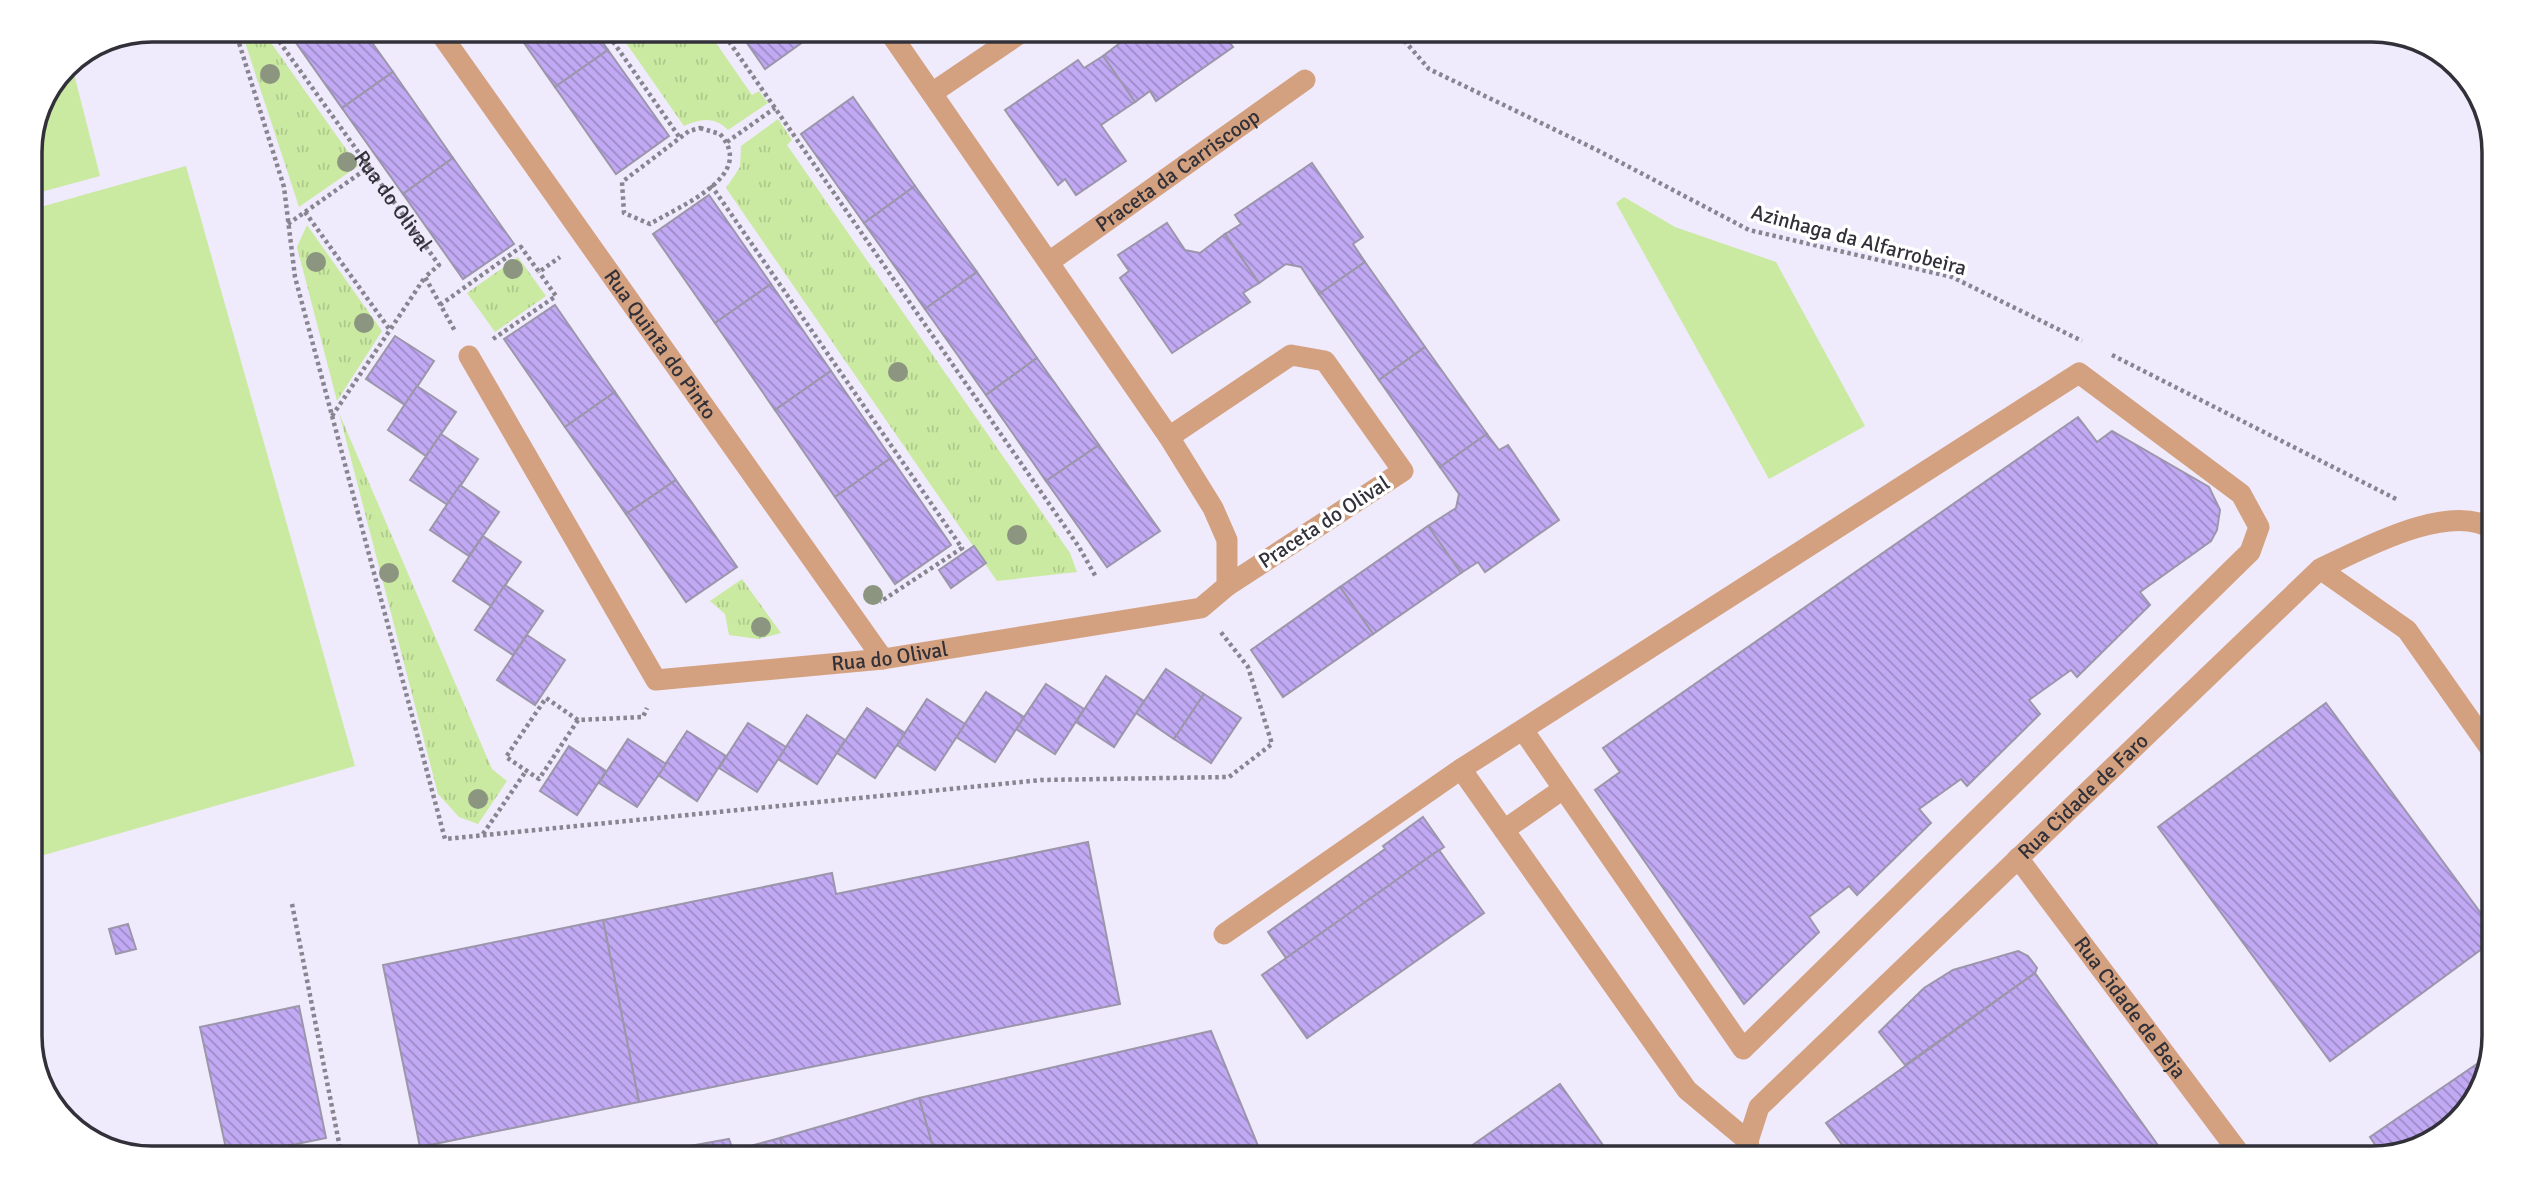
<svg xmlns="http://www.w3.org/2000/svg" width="2524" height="1188" font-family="Signika,sans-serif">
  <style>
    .grass { fill: url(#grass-tufts) }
    .park { fill: #caeaa1 }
    .building { fill: url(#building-back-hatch); stroke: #9c96ab; stroke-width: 2 }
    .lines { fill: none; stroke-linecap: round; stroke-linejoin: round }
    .path { stroke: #888591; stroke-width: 4.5; stroke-dasharray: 3.5 3.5; stroke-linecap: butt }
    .lane { stroke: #d3a17f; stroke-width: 21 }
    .street { stroke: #d3a17f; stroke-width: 21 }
    .tree { fill: #8c9580 }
    .labels { text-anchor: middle; stroke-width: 7; stroke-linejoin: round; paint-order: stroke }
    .street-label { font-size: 21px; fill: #323038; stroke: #fff }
    .rim { fill: none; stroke: #323038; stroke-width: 3.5 }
  </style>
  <defs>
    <pattern id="grass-tufts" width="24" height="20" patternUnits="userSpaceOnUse" patternTransform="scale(1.75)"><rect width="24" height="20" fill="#caeaa1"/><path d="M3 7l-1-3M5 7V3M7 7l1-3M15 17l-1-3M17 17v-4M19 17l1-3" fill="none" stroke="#aec98b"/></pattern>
    <pattern id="building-back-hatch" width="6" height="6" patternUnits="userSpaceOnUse" patternTransform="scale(1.75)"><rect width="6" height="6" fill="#c1a9f4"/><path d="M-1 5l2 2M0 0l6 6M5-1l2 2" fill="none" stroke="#9d8ac7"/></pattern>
  </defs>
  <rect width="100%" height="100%" fill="#efeafc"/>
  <!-- grass -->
  <g class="grass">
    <path d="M 241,30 L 262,30 L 358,166 L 299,207 Z"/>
    <path d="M 617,30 L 707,30 L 752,95 L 759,91 L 768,103 L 728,130 C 714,116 700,119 684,126 Z"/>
    <path d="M 778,119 L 792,140 L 787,145 L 1070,553 L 1077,572 L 997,581 L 726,188 L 740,167 L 741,146 Z"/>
    <path d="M 307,225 L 382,331 L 337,401 L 297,247 Z"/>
    <path d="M 518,257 L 546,296 L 495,332 L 467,293 Z"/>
    <path d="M 339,413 L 492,769 L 507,781 L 478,824 L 459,817 L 438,794 Z"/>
    <path d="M 742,579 L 781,633 L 758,639 L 729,635 L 725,614 L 710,601 Z"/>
  </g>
  <!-- park -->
  <g class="park">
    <path d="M 71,62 L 100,176 L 30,195 L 30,145 L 66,65 Z"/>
    <path d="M 186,166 L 355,766 L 30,859 L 30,210 Z"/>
    <path d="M 1624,197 L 1675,227 L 1776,262 L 1865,426 L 1769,479 L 1616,203 Z"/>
  </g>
  <!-- building -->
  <g class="building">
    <path d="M 287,30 L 363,30 L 393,72 L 342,108 Z"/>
    <path d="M 515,30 L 594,30 L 608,50 L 555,87 Z"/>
    <path d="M 738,30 L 811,30 L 814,34 L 765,69 Z"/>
    <path d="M 1130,30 L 1220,30 L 1233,47 L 1156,101 L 1150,91 L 1135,102 L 1103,56 L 1129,36 Z"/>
    <path d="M 608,50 L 669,136 L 616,174 L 555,87 Z"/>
    <path d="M 1103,56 L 1135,102 L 1101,125 L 1126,161 L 1076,195 L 1065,179 L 1058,185 L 1005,110 L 1078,60 L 1084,68 Z"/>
    <path d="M 393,72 L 453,158 L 403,194 L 342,108 Z"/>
    <path d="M 853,97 L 915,186 L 864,223 L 801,134 Z"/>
    <path d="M 453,158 L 514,244 L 463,279 L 403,194 Z"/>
    <path d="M 1312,163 L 1363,237 L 1353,244 L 1365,262 L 1319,294 L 1301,267 L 1286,264 L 1259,283 L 1225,234 L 1241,224 L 1235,215 Z"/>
    <path d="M 915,186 L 977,272 L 925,309 L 864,223 Z"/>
    <path d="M 709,195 L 771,284 L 715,323 L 653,234 Z"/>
    <path d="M 1167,223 L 1185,250 L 1200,253 L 1225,234 L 1259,283 L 1243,293 L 1250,302 L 1172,353 L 1120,278 L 1129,271 L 1118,255 Z"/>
    <path d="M 1365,262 L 1425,347 L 1379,380 L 1319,294 Z"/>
    <path d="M 977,272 L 1037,358 L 986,395 L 925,309 Z"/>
    <path d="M 771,284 L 831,371 L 775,410 L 715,323 Z"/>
    <path d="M 555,305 L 615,392 L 565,427 L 504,339 Z"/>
    <path d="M 395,336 L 434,361 L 405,405 L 366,379 Z"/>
    <path d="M 1425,347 L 1487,434 L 1440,467 L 1379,380 Z"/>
    <path d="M 1037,358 L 1099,445 L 1046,481 L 986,395 Z"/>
    <path d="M 831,371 L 891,458 L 835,497 L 775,410 Z"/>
    <path d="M 417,386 L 456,412 L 426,456 L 388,430 Z"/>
    <path d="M 615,392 L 676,480 L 626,514 L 565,427 Z"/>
    <path d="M 2078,417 L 2097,442 L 2112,431 L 2209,487 L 2220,510 L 2217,530 L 2211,541 L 2140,592 L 2150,605 L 2077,677 L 2071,670 L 2029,700 L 2040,714 L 1967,786 L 1961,779 L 1919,809 L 1931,823 L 1857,895 L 1849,886 L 1809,917 L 1819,932 L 1744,1004 L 1595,790 L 1620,772 L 1603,748 Z"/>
    <path d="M 441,434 L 478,459 L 448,505 L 410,480 Z"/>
    <path d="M 1487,434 L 1499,450 L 1508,445 L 1559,520 L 1485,572 L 1478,562 L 1461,573 L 1428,526 L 1456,508 L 1459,494 L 1440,467 Z"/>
    <path d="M 1099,445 L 1160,531 L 1107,567 L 1046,481 Z"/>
    <path d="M 891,458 L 951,545 L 895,584 L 835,497 Z"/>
    <path d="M 676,480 L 737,567 L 686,602 L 626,514 Z"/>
    <path d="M 460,485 L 499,512 L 469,556 L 430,530 Z"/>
    <path d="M 1428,526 L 1461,573 L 1373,634 L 1340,587 Z"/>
    <path d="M 483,536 L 521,562 L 491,606 L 453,581 Z"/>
    <path d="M 974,546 L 986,563 L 951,588 L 939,570 Z"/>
    <path d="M 505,585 L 543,611 L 513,655 L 475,630 Z"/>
    <path d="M 1340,587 L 1373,634 L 1283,697 L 1251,650 Z"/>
    <path d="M 527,635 L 565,660 L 535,705 L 497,680 Z"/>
    <path d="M 1166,669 L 1204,694 L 1174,739 L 1136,713 Z"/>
    <path d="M 1106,676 L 1144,701 L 1114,747 L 1076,722 Z"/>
    <path d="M 1046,684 L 1084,709 L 1055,754 L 1016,729 Z"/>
    <path d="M 986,692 L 1024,717 L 995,762 L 956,737 Z"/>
    <path d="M 1204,694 L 1241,718 L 1211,763 L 1174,739 Z"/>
    <path d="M 927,699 L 965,724 L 935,770 L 897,745 Z"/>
    <path d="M 2326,703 L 2494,931 L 2494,940 L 2330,1061 L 2158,827 Z"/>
    <path d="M 867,708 L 905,733 L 875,778 L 837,753 Z"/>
    <path d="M 807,715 L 845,740 L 817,784 L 778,759 Z"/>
    <path d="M 748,723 L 786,747 L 757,792 L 719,768 Z"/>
    <path d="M 687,731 L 726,756 L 697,801 L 658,775 Z"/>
    <path d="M 628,739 L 666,764 L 637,807 L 599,783 Z"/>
    <path d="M 569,746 L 606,771 L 577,815 L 540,791 Z"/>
    <path d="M 1423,817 L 1444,847 L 1286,958 L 1268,932 L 1385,849 L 1383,846 Z"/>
    <path d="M 1088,842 L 1120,1004 L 639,1102 L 603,920 L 832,873 L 836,894 Z"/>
    <path d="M 1439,850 L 1484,913 L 1307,1038 L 1262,975 Z"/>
    <path d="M 603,920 L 639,1102 L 420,1147 L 383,965 Z"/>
    <path d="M 128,924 L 136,949 L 116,954 L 109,929 Z"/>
    <path d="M 2018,951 L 2028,956 L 2037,968 L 2035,973 L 1905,1065 L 1879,1032 L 1924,988 L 1953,970 Z"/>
    <path d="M 2035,973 L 2167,1158 L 1852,1158 L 1826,1123 Z"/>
    <path d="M 299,1006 L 326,1138 L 228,1158 L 200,1027 Z"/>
    <path d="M 1211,1031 L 1263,1158 L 936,1158 L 919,1098 Z"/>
    <path d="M 2490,1055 L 2482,1089 L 2439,1138 L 2382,1155 L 2370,1137 Z"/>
    <path d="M 1560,1084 L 1612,1158 L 1454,1158 Z"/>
    <path d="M 919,1098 L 936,1158 L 785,1158 L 780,1138 Z"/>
    <path d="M 780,1138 L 785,1158 L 746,1158 L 743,1148 Z"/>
    <path d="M 729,1139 L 736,1158 L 624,1158 Z"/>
  </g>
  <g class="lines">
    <!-- path -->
    <g class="path">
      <path d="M 235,30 L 284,187 L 295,277 L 445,839 L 1041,780 L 1229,777 L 1272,744 L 1248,667 L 1220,631"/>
      <path id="s1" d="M 271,30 L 439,265 L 425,277 L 455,331"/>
      <path d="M 605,30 L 680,138"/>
      <path d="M 721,30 L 1079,547 L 1096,577"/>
      <path d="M 1395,30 L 1429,69 L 1597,150 L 1749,230 L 1952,277 L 2082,341"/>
      <path d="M 700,128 L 720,134 C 757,176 681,205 650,224 L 624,213 L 622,182 L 689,131 Z"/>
      <path d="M 727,142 L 775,108"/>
      <path d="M 711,185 L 962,548 L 880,602"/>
      <path d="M 305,212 L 390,330 L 425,277"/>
      <path d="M 288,224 L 369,167"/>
      <path d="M 440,305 L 521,247 L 539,272 L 560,257"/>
      <path d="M 493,339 L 556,296 L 539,272"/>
      <path d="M 2112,355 L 2398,500"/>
      <path d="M 332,416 L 390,330"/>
      <path d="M 578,720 L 539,779 L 506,757 L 546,698 L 578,720 L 643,717 L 647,708"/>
      <path d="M 483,834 L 526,771"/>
      <path d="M 292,904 L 342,1158"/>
    </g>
    <!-- lane -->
    <g class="lane">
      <path d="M 1523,730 L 1743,1049 L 2250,552 L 2259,527 L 2241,494 L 2079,373 L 1461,769 L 1687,1090 L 1748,1141"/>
      <path d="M 1504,830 L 1563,789"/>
      <path d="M 1224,934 L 1461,769"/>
    </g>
    <!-- street -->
    <g class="street">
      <path id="s2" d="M 438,30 L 883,659"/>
      <path d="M 932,93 L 1025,30"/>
      <path id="s3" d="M 1049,262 L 1305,80"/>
      <path id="s4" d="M 469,356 L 656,680 L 883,659 L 1201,608 L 1227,586 L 1227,540 L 1213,508 L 1169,437 L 888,30"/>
      <path d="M 1169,437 L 1291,355 L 1325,361 L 1403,471 L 1227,586"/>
      <path d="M 2320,569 L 2407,630 L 2494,754"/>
      <path id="s5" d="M 2018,858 L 2243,1158"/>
      <path id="s6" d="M 1751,1158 L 1748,1141 L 1759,1107 L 2320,569 C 2362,549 2451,500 2494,530"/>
    </g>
  </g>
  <!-- trees -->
  <g class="tree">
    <circle cx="270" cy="74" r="10"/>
    <circle cx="347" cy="162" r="10"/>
    <circle cx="316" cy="262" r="10"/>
    <circle cx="513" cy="269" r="10"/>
    <circle cx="364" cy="323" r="10"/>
    <circle cx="898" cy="372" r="10"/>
    <circle cx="1017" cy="535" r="10"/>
    <circle cx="389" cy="573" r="10"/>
    <circle cx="873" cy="595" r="10"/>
    <circle cx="761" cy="627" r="10"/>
    <circle cx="478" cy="799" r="10"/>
  </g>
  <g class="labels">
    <!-- street labels -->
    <g class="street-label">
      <text dy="7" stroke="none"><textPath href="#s3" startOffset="158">Praceta da Carriscoop</textPath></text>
      <text dy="7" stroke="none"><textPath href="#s1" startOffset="210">Rua do Olival</textPath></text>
      <text transform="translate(1859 240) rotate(15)" y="7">Azinhaga da Alfarrobeira</text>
      <text dy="7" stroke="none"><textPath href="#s2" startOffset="385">Rua Quinta do Pinto</textPath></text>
      <text transform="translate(1324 522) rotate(-33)" y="7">Praceta do Olival</text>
      <text dy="7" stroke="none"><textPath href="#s4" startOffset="609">Rua do Olival</textPath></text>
      <text dy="7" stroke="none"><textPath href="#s6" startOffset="502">Rua Cidade de Faro</textPath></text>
      <text dy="7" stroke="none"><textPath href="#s5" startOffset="187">Rua Cidade de Beja</textPath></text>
    </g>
  </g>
  <!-- crop -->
  <path d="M0 0H2524V1188H0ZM152 42H2372A110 110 0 0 1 2482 152V1036A110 110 0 0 1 2372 1146H152A110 110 0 0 1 42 1036V152A110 110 0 0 1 152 42Z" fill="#fff" fill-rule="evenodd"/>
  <path class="rim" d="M152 42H2372A110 110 0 0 1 2482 152V1036A110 110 0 0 1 2372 1146H152A110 110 0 0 1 42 1036V152A110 110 0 0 1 152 42Z"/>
</svg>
